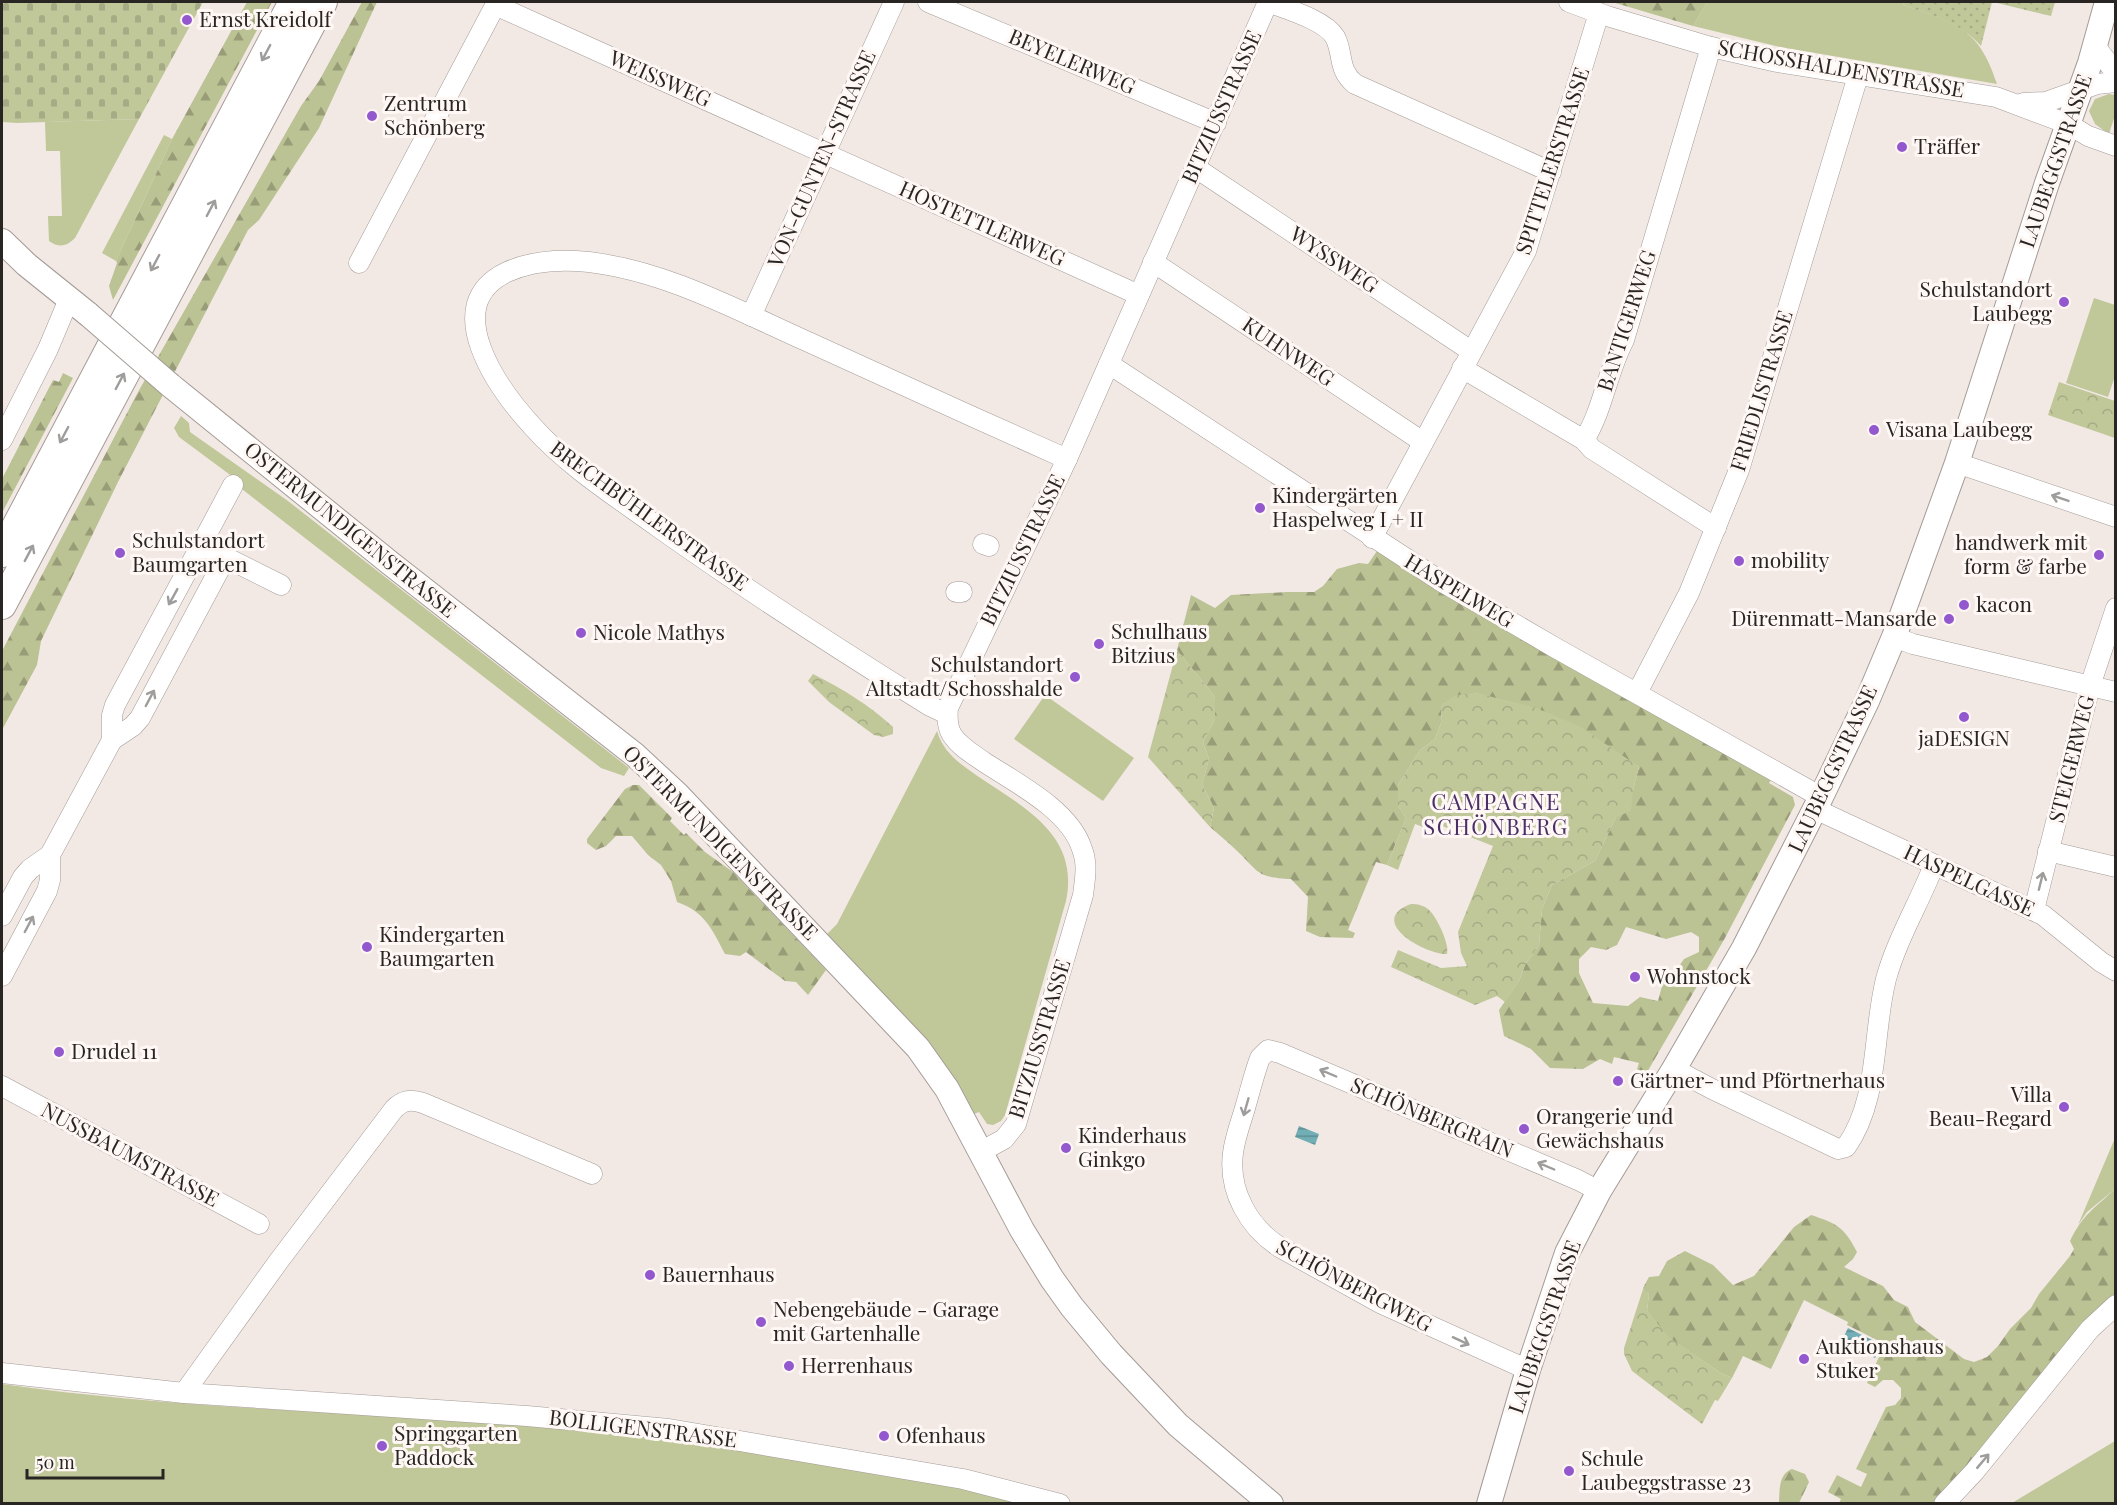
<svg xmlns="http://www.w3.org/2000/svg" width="2117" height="1505" font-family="'Playfair Display',serif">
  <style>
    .grass { fill: #c0c799 }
    .forest { fill: url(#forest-firs); fill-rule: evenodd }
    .cemetery { fill: url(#cemetery-stones) }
    .park { fill: url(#park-crowns) }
    .garden { fill: url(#garden-dots) }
    .water { fill: url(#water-rules) }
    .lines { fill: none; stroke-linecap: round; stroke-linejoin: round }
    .minor-casing { stroke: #a49b97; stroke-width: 21 }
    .major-casing { stroke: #a49b97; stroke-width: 26 }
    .highway-casing { stroke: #a49b97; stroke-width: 30 }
    .minor { stroke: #fff; stroke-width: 20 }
    .major { stroke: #fff; stroke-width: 24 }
    .highway { stroke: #fff; stroke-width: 28 }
    .major-bridge-casing { stroke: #a49b97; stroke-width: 26; stroke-linecap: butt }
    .major-bridge { stroke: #fff; stroke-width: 24 }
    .oneway { stroke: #9e9d9c }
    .poi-dot { fill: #9458ce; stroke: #fef7f4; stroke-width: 2 }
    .labels { text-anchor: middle; stroke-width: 6; stroke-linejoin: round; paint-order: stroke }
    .poi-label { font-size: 21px; fill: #282523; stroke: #fef7f4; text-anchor: start }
    .street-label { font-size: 21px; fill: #282523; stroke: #fef7f4 }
    .neighbourhood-label { font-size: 22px; letter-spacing: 1.5px; fill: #4a2e68; stroke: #fef7f4 }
  </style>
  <defs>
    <pattern id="forest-firs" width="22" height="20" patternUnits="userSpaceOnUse" patternTransform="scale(1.5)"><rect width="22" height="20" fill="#bbc294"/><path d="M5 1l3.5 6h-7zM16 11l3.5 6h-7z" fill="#989d78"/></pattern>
    <pattern id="cemetery-stones" width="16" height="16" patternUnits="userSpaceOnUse" patternTransform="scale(1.5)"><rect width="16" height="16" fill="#c0c799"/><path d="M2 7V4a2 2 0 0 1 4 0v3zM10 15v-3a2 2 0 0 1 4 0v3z" fill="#a5ab84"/></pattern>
    <pattern id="park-crowns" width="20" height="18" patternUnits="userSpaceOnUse" patternTransform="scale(1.5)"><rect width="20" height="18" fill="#c0c799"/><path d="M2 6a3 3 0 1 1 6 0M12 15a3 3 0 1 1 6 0" fill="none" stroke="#a5ab84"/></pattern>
    <pattern id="garden-dots" width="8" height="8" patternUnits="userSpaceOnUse" patternTransform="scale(1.5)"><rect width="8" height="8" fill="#c0c799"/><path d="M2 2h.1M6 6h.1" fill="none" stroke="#a5ab84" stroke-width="1.8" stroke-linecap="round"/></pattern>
    <pattern id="water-rules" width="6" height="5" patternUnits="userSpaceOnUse" patternTransform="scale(1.5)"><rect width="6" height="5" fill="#72aeb5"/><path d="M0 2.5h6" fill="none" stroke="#5e8d93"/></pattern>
  </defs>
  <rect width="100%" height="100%" fill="#f2e9e5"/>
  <!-- grass -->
  <g class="grass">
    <path d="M 1707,2 L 1904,2 L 1903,5 C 1954,22 1979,27 1997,84 L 1780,47 L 1693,26 Z"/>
    <path d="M 2109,94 L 2115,95 L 2115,115 L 2109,134 L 2095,124 L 2089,111 L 2095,99 Z"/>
    <path d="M 139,119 L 75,238 C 66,247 59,248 49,241 L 48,216 L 62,216 L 60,151 L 46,151 L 45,122 Z"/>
    <path d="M 164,135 L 172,139 L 116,261 L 102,253 Z"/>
    <path d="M 2094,298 L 2115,305 L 2115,376 L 2108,397 L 2066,383 Z"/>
    <path d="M 181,416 L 189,423 L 190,432 L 288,501 L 629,768 L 624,776 L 601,768 L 238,486 L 237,480 L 179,437 L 174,428 Z"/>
    <path d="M 1045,695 L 1134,758 L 1103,801 L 1014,739 Z"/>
    <path d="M 937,731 C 943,752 959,763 976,775 C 1023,807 1080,834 1066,901 L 1005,1115 L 1001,1121 L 993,1125 L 987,1124 L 979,1112 L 974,1114 L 957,1084 L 826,935 L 837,924 Z"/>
    <path d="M 2115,1138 L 2115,1189 L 2087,1212 L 2078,1225 Z"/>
    <path d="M 2,1384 C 176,1409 354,1412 530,1424 C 623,1430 716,1445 808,1461 C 882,1473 955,1485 1027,1504 L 2,1504 Z"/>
    <path d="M 2115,1441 L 2115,1503 L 2012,1503 Z"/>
  </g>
  <!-- forest -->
  <g class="forest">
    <path d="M 247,2 L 272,2 L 113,300 L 109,286 L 117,263 L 116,261 L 172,139 Z"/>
    <path d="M 362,2 L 377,2 L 319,128 L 259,220 L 248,230 L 118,482 L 41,641 L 37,665 L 2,730 L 2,651 L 138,392 L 301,106 L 319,81 Z"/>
    <path d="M 1612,2 L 1707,2 L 1693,26 Z"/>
    <path d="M 63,373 L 73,378 L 2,513 L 2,479 L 53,380 L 59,382 Z"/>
    <path d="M 1377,551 L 1592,680 L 1772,778 L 1769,783 L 1793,797 L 1795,805 L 1725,938 L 1646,1074 L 1637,1069 L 1639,1063 L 1614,1057 L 1612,1064 L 1600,1059 L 1583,1069 L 1550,1068 L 1531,1049 L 1504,1036 L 1499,1010 L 1519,981 L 1525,965 L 1539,945 L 1542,909 L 1552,885 L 1595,861 L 1616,817 L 1633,790 L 1639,767 L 1612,749 L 1495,699 L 1476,693 L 1442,704 L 1441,723 L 1435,739 L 1420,750 L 1398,785 L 1398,806 L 1406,818 L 1387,865 L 1376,862 L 1348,930 L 1355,933 L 1353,938 L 1320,937 L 1306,931 L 1308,897 L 1291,879 C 1254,877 1260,872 1235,849 C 1227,841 1218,834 1210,827 L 1214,808 L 1202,784 L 1209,759 L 1203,742 L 1215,719 L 1215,697 L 1177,650 L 1191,595 L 1215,608 L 1231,595 L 1287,592 L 1314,592 L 1323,586 L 1337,569 L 1359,563 L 1368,564 ZM 1626,927 L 1666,939 L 1691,932 L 1699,937 L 1699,952 L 1684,959 L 1677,969 L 1665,975 L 1658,1001 L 1640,997 L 1628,1006 L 1593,1003 L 1579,973 L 1579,959 L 1591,947 L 1606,950 L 1617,945 Z"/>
    <path d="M 633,785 L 639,785 L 672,818 L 670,821 L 684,835 L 686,833 L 705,852 L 733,872 L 826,970 L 808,995 L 796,982 L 785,981 L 746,952 L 740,956 L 725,954 C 712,929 705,912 677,902 L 671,881 L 661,865 L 648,855 L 632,836 L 616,836 L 606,846 L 596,850 L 587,843 L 587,839 L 625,789 Z"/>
    <path d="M 2115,1189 L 2115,1298 L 1970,1466 L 1933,1503 L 1839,1503 L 1841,1499 L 1828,1492 L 1837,1475 L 1861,1487 L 1867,1474 L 1856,1469 L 1886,1407 L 1895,1405 L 1901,1398 L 1901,1388 L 1893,1380 L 1883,1380 L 1875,1387 L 1867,1383 L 1885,1344 L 1847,1325 L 1848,1322 L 1804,1300 L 1771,1369 L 1743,1356 L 1732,1378 L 1721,1373 L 1668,1337 L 1647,1311 L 1649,1294 L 1644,1286 L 1649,1277 L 1659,1276 L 1667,1261 L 1685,1251 L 1713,1265 L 1733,1285 L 1754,1276 L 1794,1227 L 1811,1215 C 1838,1224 1844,1227 1857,1252 L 1853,1259 L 1844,1267 L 1883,1286 L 1894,1300 L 1908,1307 L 1915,1322 L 1964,1359 L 1974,1362 L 1987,1357 L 1998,1346 L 2010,1329 L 2031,1308 L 2039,1294 L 2070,1256 L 2074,1249 L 2070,1241 C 2083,1214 2094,1209 2115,1189 Z"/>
    <path d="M 1792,1469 L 1805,1474 L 1809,1482 L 1799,1503 L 1779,1503 C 1780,1491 1778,1474 1792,1469 Z"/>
  </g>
  <!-- cemetery -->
  <path class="cemetery" d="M 2,2 L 203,2 L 139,119 L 17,123 L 2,122 Z"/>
  <!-- park -->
  <g class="park">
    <path d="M 2059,382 L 2115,401 L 2115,438 L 2048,415 Z"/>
    <path d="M 1177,650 L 1215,697 L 1215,719 L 1203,742 L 1209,759 L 1202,784 L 1214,808 L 1210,827 L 1148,757 Z"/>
    <path d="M 813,674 C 843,689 869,705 893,727 L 893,734 L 883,737 L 874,735 L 829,702 L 808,681 Z"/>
    <path d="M 1476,693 L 1537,708 L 1581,727 L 1639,767 L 1633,790 L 1631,811 L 1616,817 L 1595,861 L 1552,885 L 1542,909 L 1539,945 L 1525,965 L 1519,981 L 1505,1002 L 1497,996 L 1475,1005 L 1391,967 L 1398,950 L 1441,968 L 1467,966 L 1461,953 L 1458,932 L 1493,846 L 1432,822 L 1429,829 L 1415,824 L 1398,870 L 1387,865 L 1406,818 L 1398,806 L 1398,785 L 1420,750 L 1435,739 L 1441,723 L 1442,704 L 1456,695 Z"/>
    <path d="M 1411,904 C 1417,904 1424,905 1429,910 C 1437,917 1450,945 1447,954 C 1426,955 1365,921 1411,904 Z"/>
    <path d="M 1644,1286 L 1649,1294 L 1647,1311 L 1669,1337 L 1721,1373 L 1732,1378 L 1718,1401 L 1715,1400 L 1702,1424 L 1632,1371 L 1624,1354 L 1624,1348 Z"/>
  </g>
  <!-- garden -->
  <g class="garden">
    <path d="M 1904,2 L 1992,2 L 1981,46 C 1960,22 1932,15 1903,5 Z"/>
    <path d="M 1993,2 L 2055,2 L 2051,16 Z"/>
  </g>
  <!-- water -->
  <g class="water">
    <path d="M 1299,1126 L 1319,1134 L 1315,1145 L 1295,1137 Z"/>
    <path d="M 1848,1328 L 1882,1345 L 1875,1358 L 1841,1342 Z"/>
  </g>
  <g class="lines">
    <defs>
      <g id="minor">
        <path d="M 928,2 L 1216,123"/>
        <path d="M 1268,2 C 1286,9 1325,20 1335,37 C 1344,54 1337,69 1355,84 L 1551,172"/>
        <path d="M 1569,2 L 1607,16 L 1711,47 L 1777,62 L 1996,97 L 2068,124 L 2088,136 L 2116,146"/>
        <path d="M 495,5 L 1139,295"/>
        <path d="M 2095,46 L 2116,73"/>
        <path d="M 2023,103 L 2046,102 L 2097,84 L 2116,82"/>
        <path d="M 1196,168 L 1471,351"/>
        <path d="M 1153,262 L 1423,442"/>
        <path d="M 359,263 L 497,2"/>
        <path d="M 751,316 L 894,2"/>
        <path d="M 1109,364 L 1439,580 L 1554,647 L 1821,797"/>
        <path d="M 1462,368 L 1584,440 L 1592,449 L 1716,528"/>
        <path d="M 2,440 L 48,349 L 69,299"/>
        <path d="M 1584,440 C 1603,410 1607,372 1624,340 L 1711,47"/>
        <path d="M 1957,463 L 2116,517"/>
        <path d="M 233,485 L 201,545 L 281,585"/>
        <path d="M 1372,538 L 1526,251 L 1599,13"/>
        <path d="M 983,544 L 989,546"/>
        <path d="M 956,592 L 962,592"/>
        <path d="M 1894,637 L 1913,644 L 2116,692"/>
        <path d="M 1637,693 L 1689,593 L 1739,470 L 1858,76"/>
        <path d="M 947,714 L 930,706 C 838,649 747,590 658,527 C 615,496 568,466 533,427 C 499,390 437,305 507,272 C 533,260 561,259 589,262 C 665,271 735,309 804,340 C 892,380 979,420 1067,459"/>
        <path d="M 112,740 L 133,726 L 140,718 L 226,557"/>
        <path d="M 1815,809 L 2043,915 L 2101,962 L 2116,971"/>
        <path d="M 2048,851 L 2116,867"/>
        <path d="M 2034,910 L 2090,686 L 2116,608"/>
        <path d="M 2,916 L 23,877 L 30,869 L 50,855"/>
        <path d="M 2,976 L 47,891 L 50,880 L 50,855 L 112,740 L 112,715 L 115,705 L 201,545"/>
        <path d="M 1674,1069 L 1712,1089 L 1838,1149 L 1846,1147 C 1880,1099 1872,1034 1886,979 C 1897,939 1919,903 1934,865"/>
        <path d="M 2,1086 L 259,1224"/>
        <path d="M 982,1151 L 1004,1139 L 1016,1124 L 1083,895 C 1085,879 1088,864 1082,849 C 1070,810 1016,783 984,762 C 973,754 960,747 952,735 C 947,726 947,718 948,708 L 1067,459 L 1268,2"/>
        <path d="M 1528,1370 L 1382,1304 L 1281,1248 C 1249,1228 1228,1191 1233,1153 C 1235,1137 1241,1122 1245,1108 C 1250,1091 1254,1074 1260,1058 L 1268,1050 L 1280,1053 L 1578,1180 L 1599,1191"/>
        <path d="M 2,1373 L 184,1393 L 527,1416 L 669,1429 L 963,1479 L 1060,1504"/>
        <path d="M 184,1393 L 278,1262 L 394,1109 C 403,1100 411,1099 423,1103 L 592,1174"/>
        <path d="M 1944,1504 L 1975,1471 L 2090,1329 L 2116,1305"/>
      </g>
      <g id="major">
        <path d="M 2,241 L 27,265 L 88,314"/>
        <path d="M 170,385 L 390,563 L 635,755 L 677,794 L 918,1048 L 947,1089 L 1022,1230 L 1052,1279 L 1072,1307 L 1111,1354 L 1178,1425 L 1271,1504"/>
        <path d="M 1489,1504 L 1528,1370 L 1567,1253 L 1599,1191 L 1674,1069 L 1744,948 L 1821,797 L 1867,701 L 1894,637 L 1957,463 L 2047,183 L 2090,63 L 2107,2"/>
      </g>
      <g id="highway">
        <path d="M 2,553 L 293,2"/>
        <path d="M 2,605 L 323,2"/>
      </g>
    </defs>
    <!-- minor casing -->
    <use href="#minor" class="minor-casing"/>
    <!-- major casing -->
    <use href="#major" class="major-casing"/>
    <!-- highway casing -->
    <use href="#highway" class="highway-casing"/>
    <!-- minor -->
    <use href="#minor" class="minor"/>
    <!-- major -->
    <use href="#major" class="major"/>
    <!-- highway -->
    <use href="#highway" class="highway"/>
    <defs>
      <path id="major-bridge" d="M 88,314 L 170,385"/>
    </defs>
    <!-- major-bridge casing -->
    <use href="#major-bridge" class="major-bridge-casing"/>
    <!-- major-bridge -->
    <use href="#major-bridge" class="major-bridge"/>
  </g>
  <!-- one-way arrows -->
  <defs><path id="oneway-shaft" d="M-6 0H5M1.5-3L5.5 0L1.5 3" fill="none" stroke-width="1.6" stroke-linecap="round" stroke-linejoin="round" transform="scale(1.5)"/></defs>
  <g class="oneway">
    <use href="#oneway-shaft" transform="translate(266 53) rotate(118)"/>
    <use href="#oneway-shaft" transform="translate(211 208) rotate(-62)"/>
    <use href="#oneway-shaft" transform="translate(155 263) rotate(118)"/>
    <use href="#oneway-shaft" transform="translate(120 381) rotate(-62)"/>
    <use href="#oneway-shaft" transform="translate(64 435) rotate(118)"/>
    <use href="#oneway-shaft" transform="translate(2060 498) rotate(-161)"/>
    <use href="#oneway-shaft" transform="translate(29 553) rotate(-62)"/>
    <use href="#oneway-shaft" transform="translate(173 597) rotate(119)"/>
    <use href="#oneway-shaft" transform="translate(150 698) rotate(-62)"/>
    <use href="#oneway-shaft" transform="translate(2041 881) rotate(-76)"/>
    <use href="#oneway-shaft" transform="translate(29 924) rotate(-62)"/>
    <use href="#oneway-shaft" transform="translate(1328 1073) rotate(-157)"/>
    <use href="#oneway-shaft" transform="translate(1246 1107) rotate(106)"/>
    <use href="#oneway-shaft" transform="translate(1546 1166) rotate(-157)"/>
    <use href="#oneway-shaft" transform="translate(1461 1341) rotate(25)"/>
    <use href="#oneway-shaft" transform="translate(1983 1461) rotate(-50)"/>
  </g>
  <!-- markers -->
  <g class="poi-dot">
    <circle cx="187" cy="20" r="6"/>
    <circle cx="372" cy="116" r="6"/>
    <circle cx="1902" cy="147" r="6"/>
    <circle cx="2064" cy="302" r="6"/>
    <circle cx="1874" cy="430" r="6"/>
    <circle cx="1260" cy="508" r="6"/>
    <circle cx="120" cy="553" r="6"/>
    <circle cx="2099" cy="555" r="6"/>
    <circle cx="1739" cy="561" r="6"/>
    <circle cx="1964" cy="605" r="6"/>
    <circle cx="1949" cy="619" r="6"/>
    <circle cx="581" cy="633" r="6"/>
    <circle cx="1099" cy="644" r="6"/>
    <circle cx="1075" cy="677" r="6"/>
    <circle cx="1964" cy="717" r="6"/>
    <circle cx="367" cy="947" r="6"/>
    <circle cx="1635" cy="977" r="6"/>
    <circle cx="59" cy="1052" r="6"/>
    <circle cx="1618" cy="1081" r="6"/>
    <circle cx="2064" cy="1107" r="6"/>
    <circle cx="1524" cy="1129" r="6"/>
    <circle cx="1066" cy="1148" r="6"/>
    <circle cx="650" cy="1275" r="6"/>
    <circle cx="761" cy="1322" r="6"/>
    <circle cx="1804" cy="1359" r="6"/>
    <circle cx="789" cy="1366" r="6"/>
    <circle cx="884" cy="1436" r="6"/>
    <circle cx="382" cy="1446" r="6"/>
    <circle cx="1569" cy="1471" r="6"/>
  </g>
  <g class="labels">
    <!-- poi labels -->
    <g class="poi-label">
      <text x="199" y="27">Ernst Kreidolf</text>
      <text x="384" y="111">Zentrum<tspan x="384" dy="24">Schönberg</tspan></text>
      <text x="1914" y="154">Träffer</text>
      <text x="2052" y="297" text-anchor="end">Schulstandort<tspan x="2052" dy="24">Laubegg</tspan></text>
      <text x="1886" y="437">Visana Laubegg</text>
      <text x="1272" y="503">Kindergärten<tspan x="1272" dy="24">Haspelweg I + II</tspan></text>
      <text x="132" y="548">Schulstandort<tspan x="132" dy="24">Baumgarten</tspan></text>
      <text x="2087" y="550" text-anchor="end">handwerk mit<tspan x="2087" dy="24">form &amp; farbe</tspan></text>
      <text x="1751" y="568">mobility</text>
      <text x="1976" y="612">kacon</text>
      <text x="1937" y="626" text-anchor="end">Dürenmatt-Mansarde</text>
      <text x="1111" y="639">Schulhaus<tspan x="1111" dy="24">Bitzius</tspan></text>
      <text x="593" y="640">Nicole Mathys</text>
      <text x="1063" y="672" text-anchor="end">Schulstandort<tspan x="1063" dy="24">Altstadt/Schosshalde</tspan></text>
      <text x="1964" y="746" text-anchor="middle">jaDESIGN</text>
      <text x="379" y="942">Kindergarten<tspan x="379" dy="24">Baumgarten</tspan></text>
      <text x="1647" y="984">Wohnstock</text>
      <text x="71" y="1059">Drudel 11</text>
      <text x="1630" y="1088">Gärtner- und Pförtnerhaus</text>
      <text x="2052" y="1102" text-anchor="end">Villa<tspan x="2052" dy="24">Beau-Regard</tspan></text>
      <text x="1536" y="1124">Orangerie und<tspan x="1536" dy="24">Gewächshaus</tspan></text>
      <text x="1078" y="1143">Kinderhaus<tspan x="1078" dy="24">Ginkgo</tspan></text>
      <text x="662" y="1282">Bauernhaus</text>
      <text x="773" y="1317">Nebengebäude - Garage<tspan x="773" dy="24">mit Gartenhalle</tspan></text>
      <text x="1816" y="1354">Auktionshaus<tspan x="1816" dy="24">Stuker</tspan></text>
      <text x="801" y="1373">Herrenhaus</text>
      <text x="394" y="1441">Springgarten<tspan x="394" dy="24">Paddock</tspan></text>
      <text x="896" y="1443">Ofenhaus</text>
      <text x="1581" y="1466">Schule<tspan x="1581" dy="24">Laubeggstrasse 23</tspan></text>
    </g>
    <!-- street labels -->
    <g class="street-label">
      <text transform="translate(1072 62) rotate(23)" y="7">BEYELERWEG</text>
      <text transform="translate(1841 69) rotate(10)" y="7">SCHOSSHALDENSTRASSE</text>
      <text transform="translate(660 79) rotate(24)" y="7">WEISSWEG</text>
      <text transform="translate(1222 107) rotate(-66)" y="7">BITZIUSSTRASSE</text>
      <text transform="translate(822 159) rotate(-66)" y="7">VON-GUNTEN-STRASSE</text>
      <text transform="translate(1553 161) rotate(-72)" y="7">SPITTELERSTRASSE</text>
      <text transform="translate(2056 161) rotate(-71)" y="7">LAUBEGGSTRASSE</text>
      <text transform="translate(982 224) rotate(24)" y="7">HOSTETTLERWEG</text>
      <text transform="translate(1334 260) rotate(34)" y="7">WYSSWEG</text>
      <text transform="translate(1627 321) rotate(-72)" y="7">BANTIGERWEG</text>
      <text transform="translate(1288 352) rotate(34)" y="7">KUHNWEG</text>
      <text transform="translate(1762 391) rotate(-73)" y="7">FRIEDLISTRASSE</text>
      <text transform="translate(649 516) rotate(36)" y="7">BRECHBÜHLERSTRASSE</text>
      <text transform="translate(350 530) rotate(39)" y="7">OSTERMUNDIGENSTRASSE</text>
      <text transform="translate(1023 550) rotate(-64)" y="7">BITZIUSSTRASSE</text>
      <text transform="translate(1459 591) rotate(31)" y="7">HASPELWEG</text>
      <text transform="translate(2072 759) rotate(-76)" y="7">STEIGERWEG</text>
      <text transform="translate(1833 769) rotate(-65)" y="7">LAUBEGGSTRASSE</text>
      <text transform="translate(720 843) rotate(45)" y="7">OSTERMUNDIGENSTRASSE</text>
      <text transform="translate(1969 881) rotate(25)" y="7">HASPELGASSE</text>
      <text transform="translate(1040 1039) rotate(-73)" y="7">BITZIUSSTRASSE</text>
      <text transform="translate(1432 1118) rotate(23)" y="7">SCHÖNBERGRAIN</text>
      <text transform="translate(130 1155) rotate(28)" y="7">NUSSBAUMSTRASSE</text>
      <text transform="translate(1354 1286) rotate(28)" y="7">SCHÖNBERGWEG</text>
      <text transform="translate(1545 1327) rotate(-71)" y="7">LAUBEGGSTRASSE</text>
      <text transform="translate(643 1429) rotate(7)" y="7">BOLLIGENSTRASSE</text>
    </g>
    <!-- neighbourhood labels -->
    <g class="neighbourhood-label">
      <text x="1496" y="810">CAMPAGNE<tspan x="1496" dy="25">SCHÖNBERG</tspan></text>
    </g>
  </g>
  <!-- border -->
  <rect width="2117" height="1505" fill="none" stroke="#282523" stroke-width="6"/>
  <!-- scale -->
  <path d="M27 1469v9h136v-9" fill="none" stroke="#282523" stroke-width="3"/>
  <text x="36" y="1469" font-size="18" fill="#282523" stroke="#fef7f4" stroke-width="4.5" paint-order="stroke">50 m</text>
</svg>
